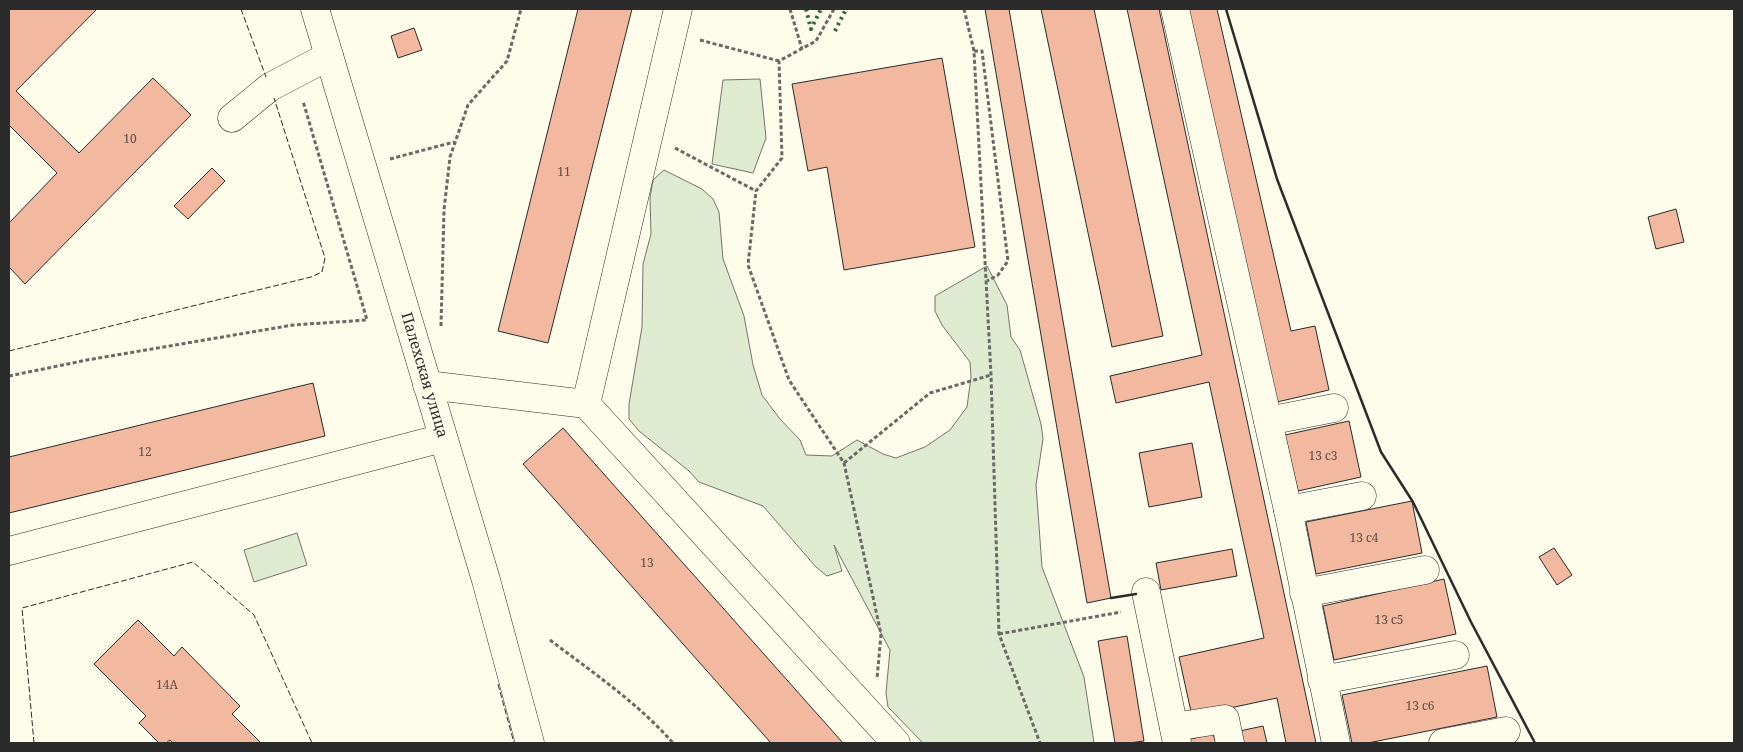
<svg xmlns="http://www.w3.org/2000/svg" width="1743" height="752" font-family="'Noto Serif',serif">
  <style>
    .green { fill: #deebd1; stroke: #74746e }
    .building { fill: #f2b8a0; stroke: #2b2b2b }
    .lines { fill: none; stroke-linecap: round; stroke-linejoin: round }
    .minor-casing { stroke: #2b2b2b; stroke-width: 29 }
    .path { stroke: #6a6964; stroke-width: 3; stroke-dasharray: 4 2.5; stroke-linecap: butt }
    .minor { stroke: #fdfbea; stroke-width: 28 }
    .hedge { stroke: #34623c; stroke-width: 4; stroke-dasharray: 2.5 4; stroke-linecap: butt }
    .fence { stroke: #2b2b2b; stroke-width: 1; stroke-dasharray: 6 2.5; stroke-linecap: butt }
    .wall { stroke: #2b2b2b; stroke-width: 2.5 }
    .labels { text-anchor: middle; stroke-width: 4; stroke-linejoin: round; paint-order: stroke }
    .number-label { font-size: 12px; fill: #5d4e48 }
    .street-label { font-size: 15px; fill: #2b2b2b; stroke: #fdfbea }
  </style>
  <rect width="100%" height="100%" fill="#fdfbea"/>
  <!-- green -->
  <g class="green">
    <path d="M 760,79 L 766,138 L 753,173 L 712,164 L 723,80 Z"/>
    <path d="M 664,170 L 702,189 L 713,199 L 719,212 L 723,259 L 744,316 L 753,365 L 762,395 L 780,419 L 800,440 L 806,455 L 832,456 L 857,440 L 883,454 L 896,458 L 925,447 L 950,430 L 967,407 L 971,377 L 970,362 L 942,325 L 935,311 L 935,296 L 987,266 L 1007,305 L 1011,337 L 1020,350 L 1041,424 L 1043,439 L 1036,485 L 1042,567 L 1084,677 L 1094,743 L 923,743 L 888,707 L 886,693 L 890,650 L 834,545 L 842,571 L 827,576 L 816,567 L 763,506 L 699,482 L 689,471 L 639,431 L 629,419 L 629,404 L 642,327 L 643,264 L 651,234 L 650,198 L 653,180 Z"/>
    <path d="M 297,533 L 307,565 L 254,582 L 244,550 Z"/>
  </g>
  <!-- building -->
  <g class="building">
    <path d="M 9,9 L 97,9 L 16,91 L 79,153 L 153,78 L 191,115 L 25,284 L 9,267 L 9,223 L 57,173 L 9,125 Z"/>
    <path d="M 578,9 L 632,9 L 548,343 L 498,331 Z"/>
    <path d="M 985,9 L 1009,9 L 1111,598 L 1087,603 Z"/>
    <path d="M 1041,9 L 1094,9 L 1163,336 L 1112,347 Z"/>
    <path d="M 1127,9 L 1159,9 L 1316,743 L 1286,743 L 1277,698 L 1192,716 L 1179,657 L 1264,638 L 1209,382 L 1116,403 L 1110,376 L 1202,355 Z"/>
    <path d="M 1187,9 L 1217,9 L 1291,331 L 1315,326 L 1329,390 L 1277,402 Z"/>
    <path d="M 414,28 L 422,50 L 398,58 L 391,36 Z"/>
    <path d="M 942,58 L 975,247 L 844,270 L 827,167 L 808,171 L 792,84 Z"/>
    <path d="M 212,168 L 225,181 L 188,219 L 174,206 Z"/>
    <path d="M 1676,209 L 1684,242 L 1656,249 L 1648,217 Z"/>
    <path d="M 313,383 L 325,436 L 9,513 L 9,457 Z"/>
    <path d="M 1349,421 L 1361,477 L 1298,491 L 1285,435 Z"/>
    <path d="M 563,428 L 843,743 L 771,743 L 523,464 Z"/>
    <path d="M 1192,443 L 1202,497 L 1149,507 L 1139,453 Z"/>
    <path d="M 1412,501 L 1422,553 L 1316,574 L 1306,522 Z"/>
    <path d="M 1554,548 L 1572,575 L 1557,585 L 1539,557 Z"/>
    <path d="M 1232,549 L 1237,576 L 1161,590 L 1156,563 Z"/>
    <path d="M 1444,579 L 1456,634 L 1334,660 L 1323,606 Z"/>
    <path d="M 138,620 L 174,656 L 182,647 L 240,706 L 232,714 L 261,743 L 173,743 L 170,740 L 166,743 L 159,743 L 139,723 L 146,716 L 94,664 Z"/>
    <path d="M 1127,636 L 1144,741 L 1129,743 L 1115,743 L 1098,641 Z"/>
    <path d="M 1487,666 L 1497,717 L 1368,743 L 1352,743 L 1342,695 Z"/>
    <path d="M 1263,726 L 1267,743 L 1238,743 L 1235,732 Z"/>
    <path d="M 1213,734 L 1216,743 L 1187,743 L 1186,740 Z"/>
  </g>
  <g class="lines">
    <defs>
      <g id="minor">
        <path id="s1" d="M 315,9 L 486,580 L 530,743"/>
        <path d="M 1175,9 L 1288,510 L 1336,743"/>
        <path d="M 232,118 L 270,87 L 329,56"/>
        <path d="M 427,385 L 586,404 L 896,743"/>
        <path d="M 586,404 L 678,9"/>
        <path d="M 1268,421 L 1334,408"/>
        <path d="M 1288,510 L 1362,496"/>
        <path d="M 9,551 L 443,438"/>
        <path d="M 1146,592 L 1177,743"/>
        <path d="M 1304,593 L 1425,570"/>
        <path d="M 1322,680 L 1455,655"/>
        <path d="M 1174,727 L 1225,719 L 1230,743"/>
        <path d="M 1443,743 L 1506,731"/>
      </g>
    </defs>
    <!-- minor casing -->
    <use href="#minor" class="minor-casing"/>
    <!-- path -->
    <g class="path">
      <path d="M 790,9 L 802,49"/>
      <path d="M 834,9 L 816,41 L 779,61 L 782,158 L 756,191 L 748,265 L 789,380 L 844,463 L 881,634 L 877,679"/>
      <path d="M 964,9 L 974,51 L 991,375 L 999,634 L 1040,743"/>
      <path d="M 700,40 L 779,61"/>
      <path d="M 974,51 L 982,51 L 1008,261 L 998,275 L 987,281"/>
      <path d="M 675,148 L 756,191"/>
      <path d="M 390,159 L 454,142"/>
      <path d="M 441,326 L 444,210 L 450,157 L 468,105 L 507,61 L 521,9"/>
      <path d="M 9,376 L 87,360 L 293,325 L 367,320 L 303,101"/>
      <path d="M 844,463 L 930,393 L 991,375"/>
      <path d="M 999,634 L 1121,612"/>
      <path d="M 550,640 C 592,672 638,703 673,743"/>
    </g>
    <!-- minor -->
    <use href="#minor" class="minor"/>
    <!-- hedge -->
    <g class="hedge">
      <path d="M 806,9 L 811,29 L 821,9"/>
      <path d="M 835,31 L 846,9"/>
    </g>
    <!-- fence -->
    <g class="fence">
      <path d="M 241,9 L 266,77"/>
      <path d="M 9,351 L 311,277 L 322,272 L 325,258 L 274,98"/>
      <path d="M 498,684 L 514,743"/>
      <path d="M 34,743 L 22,608 L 193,562 L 254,615 L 312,743"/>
    </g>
    <!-- wall -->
    <g class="wall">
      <path d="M 1226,9 L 1277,179 L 1381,452 L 1413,502 L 1471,622 L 1535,743"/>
      <path d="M 1111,598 L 1136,594"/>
    </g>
  </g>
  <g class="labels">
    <!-- number labels -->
    <g class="number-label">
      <text x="130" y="143">10</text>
      <text x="564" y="176">11</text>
      <text x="145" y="456">12</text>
      <text x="1323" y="460">13 с3</text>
      <text x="1364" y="542">13 с4</text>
      <text x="647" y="567">13</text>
      <text x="1389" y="624">13 с5</text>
      <text x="167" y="689">14А</text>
      <text x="1420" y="710">13 с6</text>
    </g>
    <!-- street labels -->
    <g class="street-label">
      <text dy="5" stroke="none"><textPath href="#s1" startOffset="382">Палехская улица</textPath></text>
    </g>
  </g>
  <!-- border -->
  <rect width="1743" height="752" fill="none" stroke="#2b2b2b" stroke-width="20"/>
</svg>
